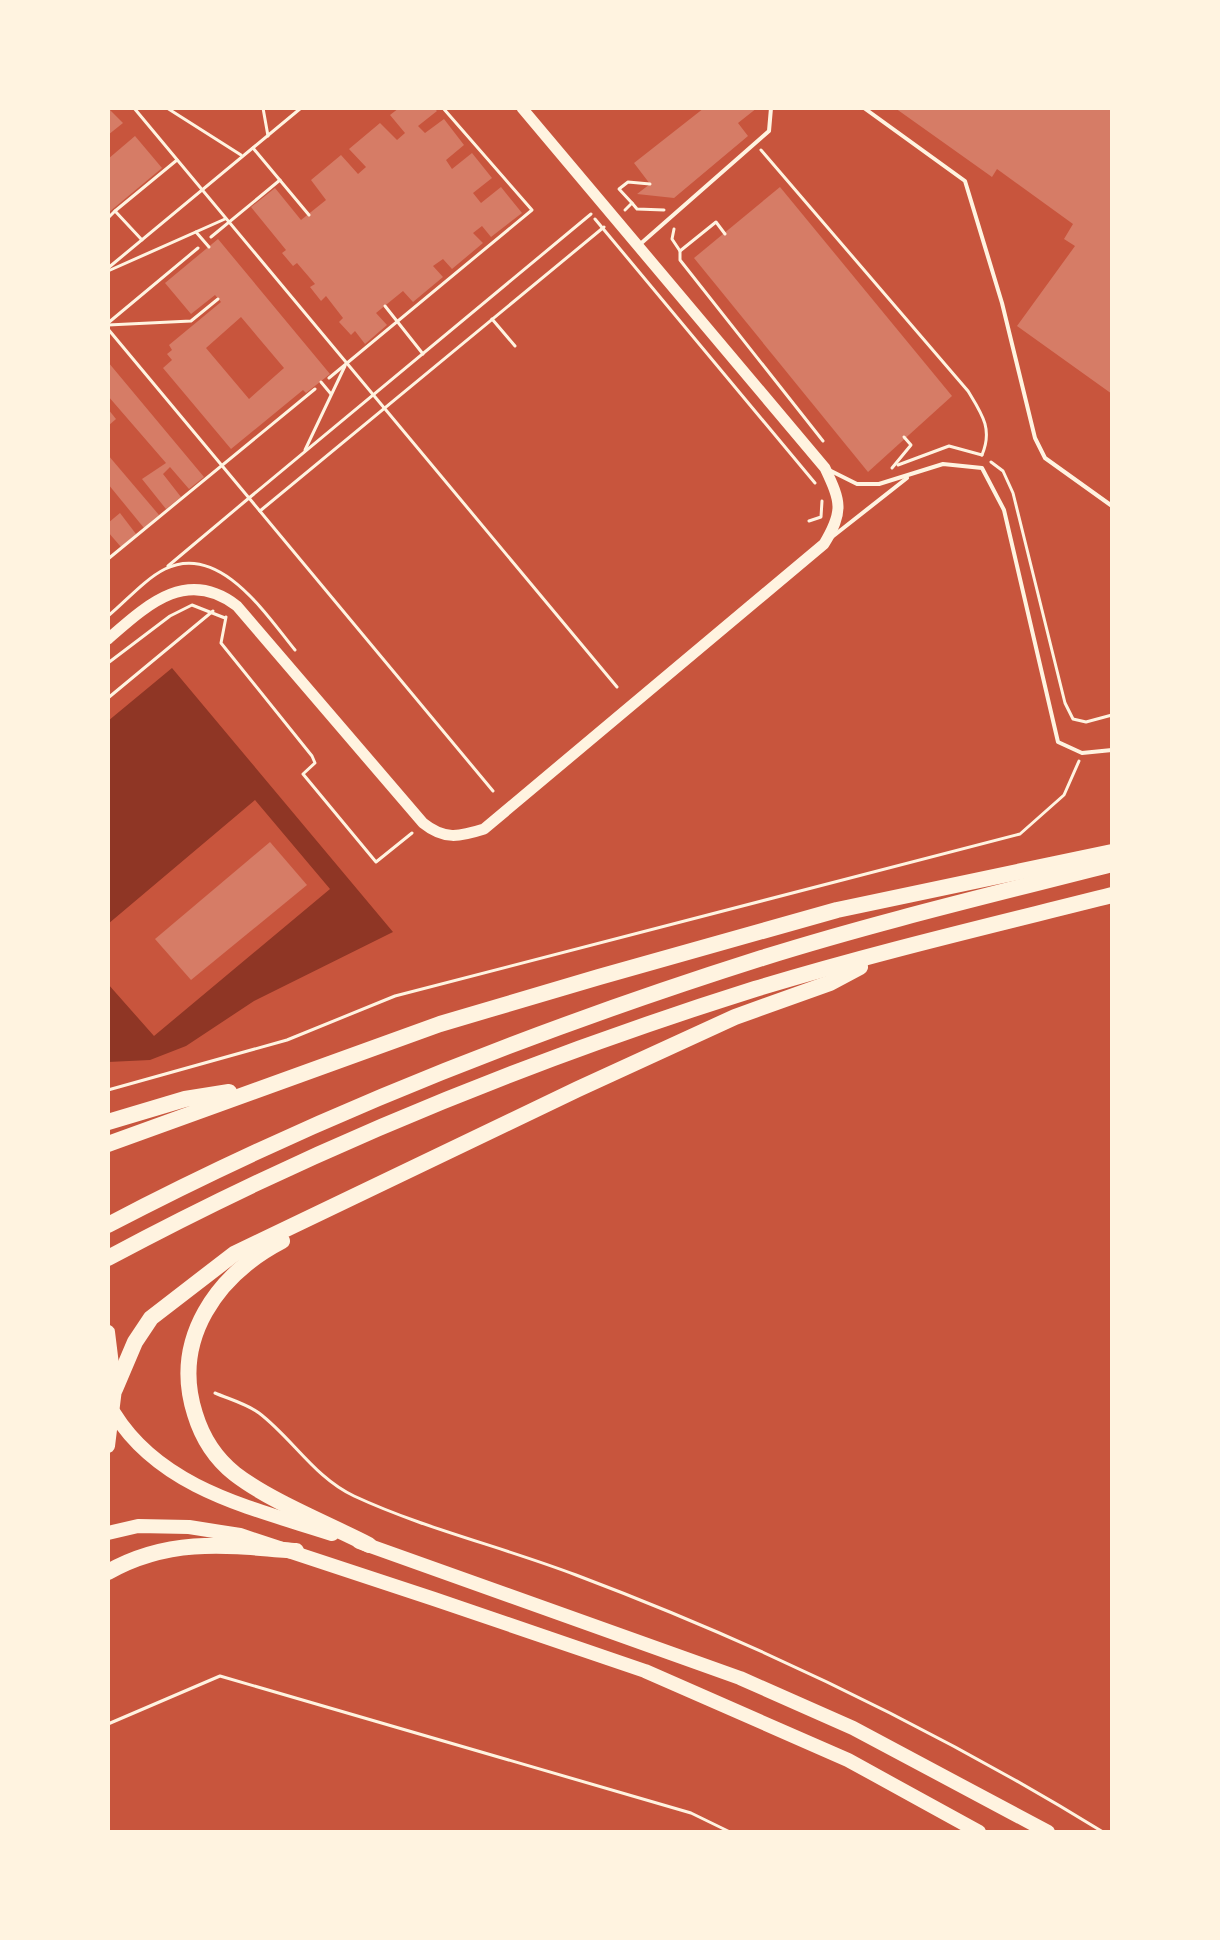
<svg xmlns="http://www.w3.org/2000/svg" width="1220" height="1940" font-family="'Noto Sans',sans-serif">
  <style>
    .water { fill: #8f3625 }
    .building { fill: #d67c66; fill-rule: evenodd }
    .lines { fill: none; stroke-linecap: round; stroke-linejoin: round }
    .path { stroke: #fff3e0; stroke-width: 3 }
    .service { stroke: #fff3e0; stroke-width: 4 }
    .tertiary { stroke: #fff3e0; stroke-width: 11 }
    .primary { stroke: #fff3e0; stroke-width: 14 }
    .motorway { stroke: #fff3e0; stroke-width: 16 }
  </style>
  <rect width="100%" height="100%" fill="#c8553d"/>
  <!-- water -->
  <path class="water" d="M 172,668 L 393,932 L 254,1001 L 186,1046 L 150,1060 L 108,1062 L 108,984 L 154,1036 L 330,889 L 255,800 L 108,924 L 108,721 Z"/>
  <!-- building -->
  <g class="building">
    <path d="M 108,108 L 123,123 L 108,135 Z"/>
    <path d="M 399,108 L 434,108 L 437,111 L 418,126 L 425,133 L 444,119 L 464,145 L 446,160 L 452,169 L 472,153 L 492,178 L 473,193 L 481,203 L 501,187 L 522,213 L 491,237 L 482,226 L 473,233 L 483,243 L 452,269 L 443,259 L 433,266 L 443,277 L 413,302 L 403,291 L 376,313 L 387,325 L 365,344 L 355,331 L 351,335 L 339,322 L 343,318 L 326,296 L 321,301 L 310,287 L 315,284 L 297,263 L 293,266 L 282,253 L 286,250 L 251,207 L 275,188 L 301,220 L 326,200 L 311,180 L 341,155 L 358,174 L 366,167 L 349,149 L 380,123 L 397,140 L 405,133 L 390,115 Z"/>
    <path d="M 704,108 L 757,108 L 738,123 L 748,136 L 674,198 L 637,194 L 650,184 L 634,163 Z"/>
    <path d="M 895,108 L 1112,108 L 1112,394 L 1017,326 L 1075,246 L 1064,239 L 1073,224 L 997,169 L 992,177 Z"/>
    <path d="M 135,136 L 162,168 L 108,213 L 108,159 Z"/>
    <path d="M 780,187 L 952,396 L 868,472 L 694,258 Z"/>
    <path d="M 218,239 L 330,374 L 306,393 L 303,390 L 231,449 L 163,368 L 172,360 L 167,354 L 172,350 L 169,345 L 221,302 L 215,295 L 191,314 L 165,283 ZM 241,317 L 284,368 L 249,399 L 206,348 Z"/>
    <path d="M 108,362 L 204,477 L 189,489 L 170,467 L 163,474 L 181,497 L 166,509 L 142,479 L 166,463 L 108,396 Z"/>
    <path d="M 108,409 L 116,419 L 108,426 Z"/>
    <path d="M 108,455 L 159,515 L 144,528 L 108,484 Z"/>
    <path d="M 120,513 L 136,534 L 121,547 L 108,532 L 108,523 Z"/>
    <path d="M 270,842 L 307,885 L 191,980 L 155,939 Z"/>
  </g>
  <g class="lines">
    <!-- path -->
    <g class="path">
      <path d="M 134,108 L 617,687"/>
      <path d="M 167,108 L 241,155"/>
      <path d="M 263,108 L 268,136"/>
      <path d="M 253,148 L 309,215"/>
      <path d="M 761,150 L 968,391 C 982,414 993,429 982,455"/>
      <path d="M 632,203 L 619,189 L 628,182 L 650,184"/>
      <path d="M 625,210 L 632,203 L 637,209 L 664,210"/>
      <path d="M 115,211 L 177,160"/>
      <path d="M 108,218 L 115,211 L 142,240"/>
      <path d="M 595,219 L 815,483"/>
      <path d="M 674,229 L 672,239 L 680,251"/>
      <path d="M 196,232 L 209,247"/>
      <path d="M 725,234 L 716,222 L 680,251 L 680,260 L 823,441"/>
      <path d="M 211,237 L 280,180"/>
      <path d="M 108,268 L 301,108"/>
      <path d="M 108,271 L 225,219"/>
      <path d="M 385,306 L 423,354"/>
      <path d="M 492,319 L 515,346"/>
      <path d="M 108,323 L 198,248"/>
      <path d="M 108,325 L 191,321 L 218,299"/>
      <path d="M 108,329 L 249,498 L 591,214"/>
      <path d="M 329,378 L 532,210 L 443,108"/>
      <path d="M 321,382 L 331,394"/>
      <path d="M 305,450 L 345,366"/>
      <path d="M 991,462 L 1003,471 L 1013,493 L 1065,703 L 1073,719 L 1086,722 L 1112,715"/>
      <path d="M 898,465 L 949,446 L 982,455"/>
      <path d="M 892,468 L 911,445 L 904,437"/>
      <path d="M 260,511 L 604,227"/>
      <path d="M 809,521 L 821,517 L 822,501"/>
      <path d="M 108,559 L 315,389"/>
      <path d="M 168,566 L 249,498 L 493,791"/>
      <path d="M 108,616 C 125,602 145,579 165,569 C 220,542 267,616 295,650"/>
      <path d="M 226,617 L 221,643 L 312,756 L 315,763 L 303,774 L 376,862 L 412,833"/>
      <path d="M 108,663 L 170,616 L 192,605 L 225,618"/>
      <path d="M 108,698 L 213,611"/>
      <path d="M 108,1090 L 287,1040 L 395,996 L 1020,834 L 1064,795 L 1079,761"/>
      <path d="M 215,1393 C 229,1399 247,1404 259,1413 C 292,1438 315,1478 354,1496 C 425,1529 503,1547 576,1575 C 759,1644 937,1730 1103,1832"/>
      <path d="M 108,1724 L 220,1676 L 691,1813 L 730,1832"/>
    </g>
    <!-- service -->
    <g class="service">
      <path d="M 864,108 L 965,181 L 1002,303 L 1035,438 L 1045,458 L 1112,506"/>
      <path d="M 638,246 L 769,131 L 771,108"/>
      <path d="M 831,471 L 857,484 L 879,484 L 943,464 L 982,468 L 1004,510 L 1058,742 L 1082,753 L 1112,750"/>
      <path d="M 832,537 L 907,478"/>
    </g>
    <!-- tertiary -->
    <path class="tertiary" d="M 108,639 C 147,605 187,567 237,606 L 423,823 C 444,840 459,837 484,829 L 824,544 C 844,511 841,502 825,468 L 522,108"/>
    <!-- primary -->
    <g class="primary">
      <path d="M 108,1332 L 115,1389 L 108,1446"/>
      <path d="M 114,1413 C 161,1489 252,1508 332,1534"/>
      <path d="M 108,1533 L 138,1526 L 189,1527 L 240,1535 L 434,1599 L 645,1671 L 848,1760 L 979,1832"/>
      <path d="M 359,1542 L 740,1678 L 853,1728 L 1048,1832"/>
    </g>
    <!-- motorway -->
    <g class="motorway">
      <path d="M 108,1122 L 185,1099 L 229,1092"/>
      <path d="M 108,1144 L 440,1024 L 599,977 L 837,910 L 1112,852"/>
      <path d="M 108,1225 C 316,1116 538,1029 762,958 C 877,922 995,894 1112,864"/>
      <path d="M 282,1241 C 217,1275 171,1339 195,1414 C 202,1437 216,1459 235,1474 C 270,1501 328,1524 369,1545"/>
      <path d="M 108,1258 C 313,1148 533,1059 755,989 C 873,953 993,925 1112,895"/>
      <path d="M 115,1389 L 135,1342 L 151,1318 L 234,1254 L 578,1089 L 735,1017 L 830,983 L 860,967"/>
      <path d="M 108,1572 C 170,1537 228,1545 296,1551"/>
    </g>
  </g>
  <!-- border -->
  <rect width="1220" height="1940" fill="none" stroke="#fff3e0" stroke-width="220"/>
</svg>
